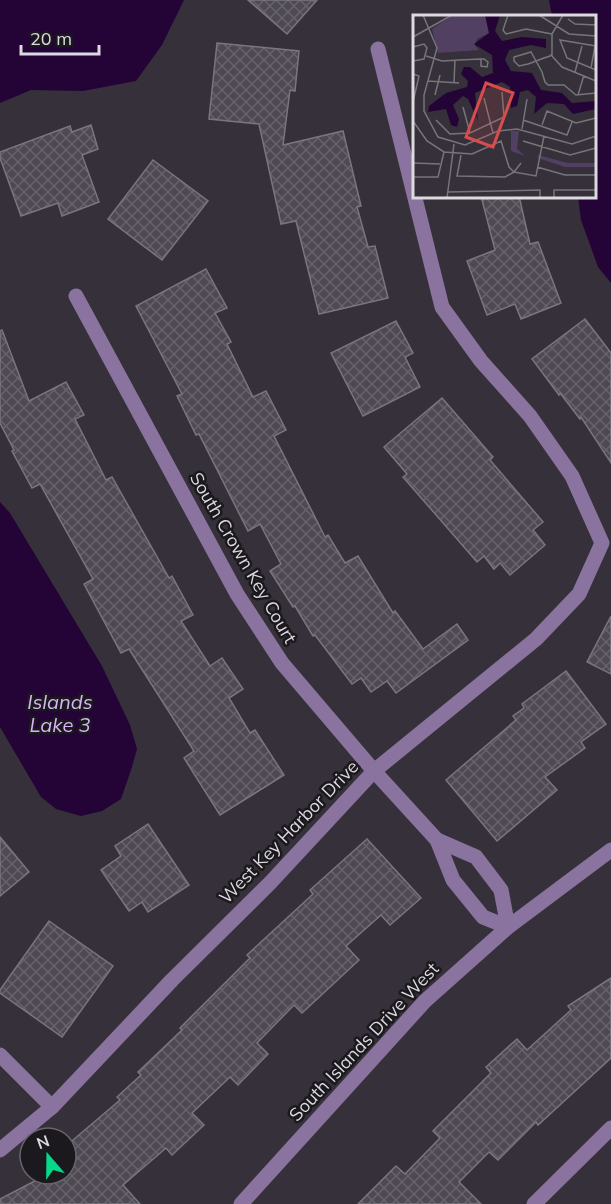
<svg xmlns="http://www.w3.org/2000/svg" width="611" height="1204" font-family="Mulish,sans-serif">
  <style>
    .water { fill: #240437 }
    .building { fill: url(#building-cross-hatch); stroke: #7a757f; stroke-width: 1.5 }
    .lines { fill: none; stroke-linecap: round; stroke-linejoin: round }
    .minor { stroke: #8a739e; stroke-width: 15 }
    .labels { text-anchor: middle; stroke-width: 5; stroke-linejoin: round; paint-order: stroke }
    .street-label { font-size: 18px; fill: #dcdadf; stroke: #1b191d }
    .water-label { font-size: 20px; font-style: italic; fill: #d7b4f6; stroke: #1b191d }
    .inset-road { fill: none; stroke: #78747b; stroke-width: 1.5 }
    .view { fill: #d74c4d; fill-opacity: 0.15; stroke: #d74c4d; stroke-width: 3 }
    .inset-edge { fill: none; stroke: #dcdadf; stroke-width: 3 }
  </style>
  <defs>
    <pattern id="building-cross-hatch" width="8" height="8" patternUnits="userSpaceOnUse" patternTransform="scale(1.5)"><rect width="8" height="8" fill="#4e4953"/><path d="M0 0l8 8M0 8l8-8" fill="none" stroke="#67636b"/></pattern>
  </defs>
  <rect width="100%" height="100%" fill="#353039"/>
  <!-- water -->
  <g class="water">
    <path d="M 0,0 L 184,0 L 162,45 L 136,81 L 83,91 L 31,90 L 0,103 Z"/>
    <path d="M 549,0 L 611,0 L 611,283 L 598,267 L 581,220 L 578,197 L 594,196 L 594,16 L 552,16 Z"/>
    <path d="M 0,502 L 10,513 L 102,666 L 130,725 L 137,749 L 132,767 L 121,799 L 102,811 L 81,816 L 56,809 L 41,797 L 0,727 Z"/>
  </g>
  <!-- building -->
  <g class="building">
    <path d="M 248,0 L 317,0 L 287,34 Z"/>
    <path d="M 217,43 L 299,51 L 295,91 L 290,90 L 283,145 L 343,131 L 361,206 L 357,207 L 368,247 L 375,246 L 388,298 L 319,314 L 296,221 L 281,224 L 259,124 L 209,119 Z"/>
    <path d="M 91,125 L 98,149 L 82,155 L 99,202 L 62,216 L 58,203 L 21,216 L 0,158 L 0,152 L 70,126 L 72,132 Z"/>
    <path d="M 153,160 L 208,201 L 162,260 L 108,219 Z"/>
    <path d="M 481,196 L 519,196 L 530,244 L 538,242 L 561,303 L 521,319 L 515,304 L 487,315 L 467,261 L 495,250 Z"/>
    <path d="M 206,269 L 227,308 L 215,313 L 231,342 L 227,344 L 253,397 L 266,391 L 286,430 L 274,436 L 325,537 L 328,535 L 345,563 L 358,556 L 393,613 L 395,611 L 423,649 L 457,624 L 468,640 L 396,693 L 387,681 L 371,692 L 361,678 L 352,684 L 315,635 L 313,636 L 295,606 L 293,607 L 270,571 L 281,564 L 260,524 L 248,531 L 199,434 L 196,435 L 177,396 L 182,394 L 136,306 Z"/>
    <path d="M 585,319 L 611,353 L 611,463 L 581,417 L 580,419 L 560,393 L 559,395 L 532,359 Z"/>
    <path d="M 396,321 L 413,353 L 405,357 L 420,387 L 363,416 L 331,353 Z"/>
    <path d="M 2,330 L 29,401 L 66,382 L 84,415 L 75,419 L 106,480 L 112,477 L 169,578 L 172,576 L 193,615 L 181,621 L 210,666 L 222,658 L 243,689 L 229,698 L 250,733 L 255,730 L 284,775 L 220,815 L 184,758 L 194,751 L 129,649 L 121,653 L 84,584 L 93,579 L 40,484 L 32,488 L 12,451 L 14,450 L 0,423 L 0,331 Z"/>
    <path d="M 442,398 L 493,457 L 490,460 L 543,522 L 533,530 L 545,545 L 510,575 L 500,563 L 494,569 L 484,556 L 477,562 L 403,477 L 407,474 L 384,447 Z"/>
    <path d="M 611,616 L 611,674 L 587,662 Z"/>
    <path d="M 566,671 L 606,724 L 581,742 L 585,748 L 545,777 L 557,790 L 497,841 L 446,780 L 516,720 L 513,716 L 524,708 L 522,704 Z"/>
    <path d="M 148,824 L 189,885 L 148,912 L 142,902 L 129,911 L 101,870 L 121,856 L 115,846 Z"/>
    <path d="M 0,837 L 29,872 L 0,896 Z"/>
    <path d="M 367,839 L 421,898 L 390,925 L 381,915 L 346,946 L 359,960 L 302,1013 L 294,1005 L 257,1043 L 268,1054 L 238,1085 L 230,1077 L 192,1113 L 204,1125 L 172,1155 L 166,1148 L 123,1185 L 140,1204 L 0,1204 L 0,1199 L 48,1174 L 66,1174 L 66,1146 L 120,1100 L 117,1097 L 141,1075 L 138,1072 L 182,1030 L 180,1028 L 250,958 L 247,955 L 313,894 L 310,890 Z"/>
    <path d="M 49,921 L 113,966 L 62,1037 L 0,993 L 0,990 Z"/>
    <path d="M 611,978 L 611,1058 L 538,1125 L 536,1122 L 498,1160 L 489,1152 L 459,1182 L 481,1204 L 358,1204 L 396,1166 L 405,1174 L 440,1138 L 433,1131 L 491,1073 L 486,1067 L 517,1039 L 527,1050 L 571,1010 L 568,1006 Z"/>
  </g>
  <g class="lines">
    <!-- minor -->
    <g class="minor">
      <path d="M 76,296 L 237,594 L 282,663 L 374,771 L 437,840 L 453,880 L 483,917 L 508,927"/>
      <path d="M 437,840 L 476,857 L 501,890 L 508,927"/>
      <path d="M 0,1055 L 52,1107"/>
      <path d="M 0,1150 L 52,1107 L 172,980 L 270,883 L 374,771 L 536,639 L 579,594 L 602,543 L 572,476 L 530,416 L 481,361 L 442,307 L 378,49"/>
      <path d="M 241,1204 L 425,1001 L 508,927 L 611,850"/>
      <path d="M 534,1204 L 611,1128"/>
    </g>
  </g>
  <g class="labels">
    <!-- street labels -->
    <g class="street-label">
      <text transform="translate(243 558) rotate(60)" y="6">South Crown Key Court</text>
      <text transform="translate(289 832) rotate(-46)" y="6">West Key Harbor Drive</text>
      <text transform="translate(364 1042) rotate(-47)" y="6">South Islands Drive West</text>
    </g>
    <!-- water labels -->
    <g class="water-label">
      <text x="60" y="709">Islands<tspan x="60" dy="23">Lake 3</tspan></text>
    </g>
  </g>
  <!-- overview -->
  <g transform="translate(413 15)">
    <rect width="183" height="183" fill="#353039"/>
    <path d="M 40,0 L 72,0 L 76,18 L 64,24 L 62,31 L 66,35 L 25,38 L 19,14 ZM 98,116 L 106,116 L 104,134 L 112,141 L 98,136 ZM 125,140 L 155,148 L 183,148 L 183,152 L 152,152 L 125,143 Z" fill="#514061"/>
    <path d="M 72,0 L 87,0 L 82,16 L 89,26 L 109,22 L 133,24 L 133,33 L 118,30 L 96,35 L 92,45 L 98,56 L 119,58 L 128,75 L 149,78 L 159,88 L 183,86 L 183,94 L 160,99 L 151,89 L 134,88 L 121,99 L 123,82 L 115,75 L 107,77 L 104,91 L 98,93 L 97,72 L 89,67 L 62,78 L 65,106 L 55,84 L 50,81 L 40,90 L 46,104 L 44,112 L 38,110 L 33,94 L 15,97 L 16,91 L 33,78 L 54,72 L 55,66 L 48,59 L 51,52 L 57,52 L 69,62 L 80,58 L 79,40 L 61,29 L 76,18 Z" fill="#240437"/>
    <path class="inset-road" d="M 10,0 L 24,33 L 11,80 L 11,96 L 25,122 L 52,130 L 85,116 L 104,114 L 159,129 L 183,121M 95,0 L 90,15 L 93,19 L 113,14 L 139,19M 126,0 L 156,19 L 183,21M 150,0 L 139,19 L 139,41 L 149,52 L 183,66M 155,4 L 162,9 L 183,10M 0,22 L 39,0M 183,31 L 147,25 L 154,43 L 183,55M 0,32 L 11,29 L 14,33 L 11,44 L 0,46M 139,39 L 137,41 L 131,43 L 123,46 L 118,48 L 115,49 L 106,51 L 101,46 L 101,42 L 118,37 L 123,46 L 129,57 L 132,67 L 135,70 L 151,70 L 163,80 L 183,78M 13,41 L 29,46 L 46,45 L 68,44 L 71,44 L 75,47 L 74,52 L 68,51 L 68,44M 178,53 L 182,31M 162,57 L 169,31M 0,59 L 6,61 L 0,87M 15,66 L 46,68M 41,68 L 42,45M 22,80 L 27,60M 165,80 L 171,60M 71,83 L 80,118M 50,92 L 57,118M 23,105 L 37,119 L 57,118 L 91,102 L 89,77M 110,105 L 154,120 L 159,107M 0,106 L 14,126 L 31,137 L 59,139 L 88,126 L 96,152 L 101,157 L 108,148M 129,110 L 134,96 L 163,108 L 183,103M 109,114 L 114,84M 110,126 L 157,140 L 183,133M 48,140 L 44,161 L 92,162 L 101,157 L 123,161 L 131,121M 0,148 L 27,149M 124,152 L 152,160 L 183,160M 0,162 L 25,162 L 31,137M 35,177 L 127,175 L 127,183M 34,183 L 41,129M 141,183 L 141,175 L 183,175"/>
    <path class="view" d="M 73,68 L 100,78 L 80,132 L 53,122 Z"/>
    <rect width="183" height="183" class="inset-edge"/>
  </g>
  <!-- north arrow -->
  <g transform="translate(48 1156) rotate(340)"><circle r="28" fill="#1b191d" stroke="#68666b" stroke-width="1.5"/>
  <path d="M0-4.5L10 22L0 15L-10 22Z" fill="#07d98b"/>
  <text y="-9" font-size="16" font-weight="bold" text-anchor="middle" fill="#dcdadf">N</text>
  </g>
  <!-- scale -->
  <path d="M21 45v9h78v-9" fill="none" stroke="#dcdadf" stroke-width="3"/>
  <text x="30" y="45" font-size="18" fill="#dcdadf" stroke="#1b191d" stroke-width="4.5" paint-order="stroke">20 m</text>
</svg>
